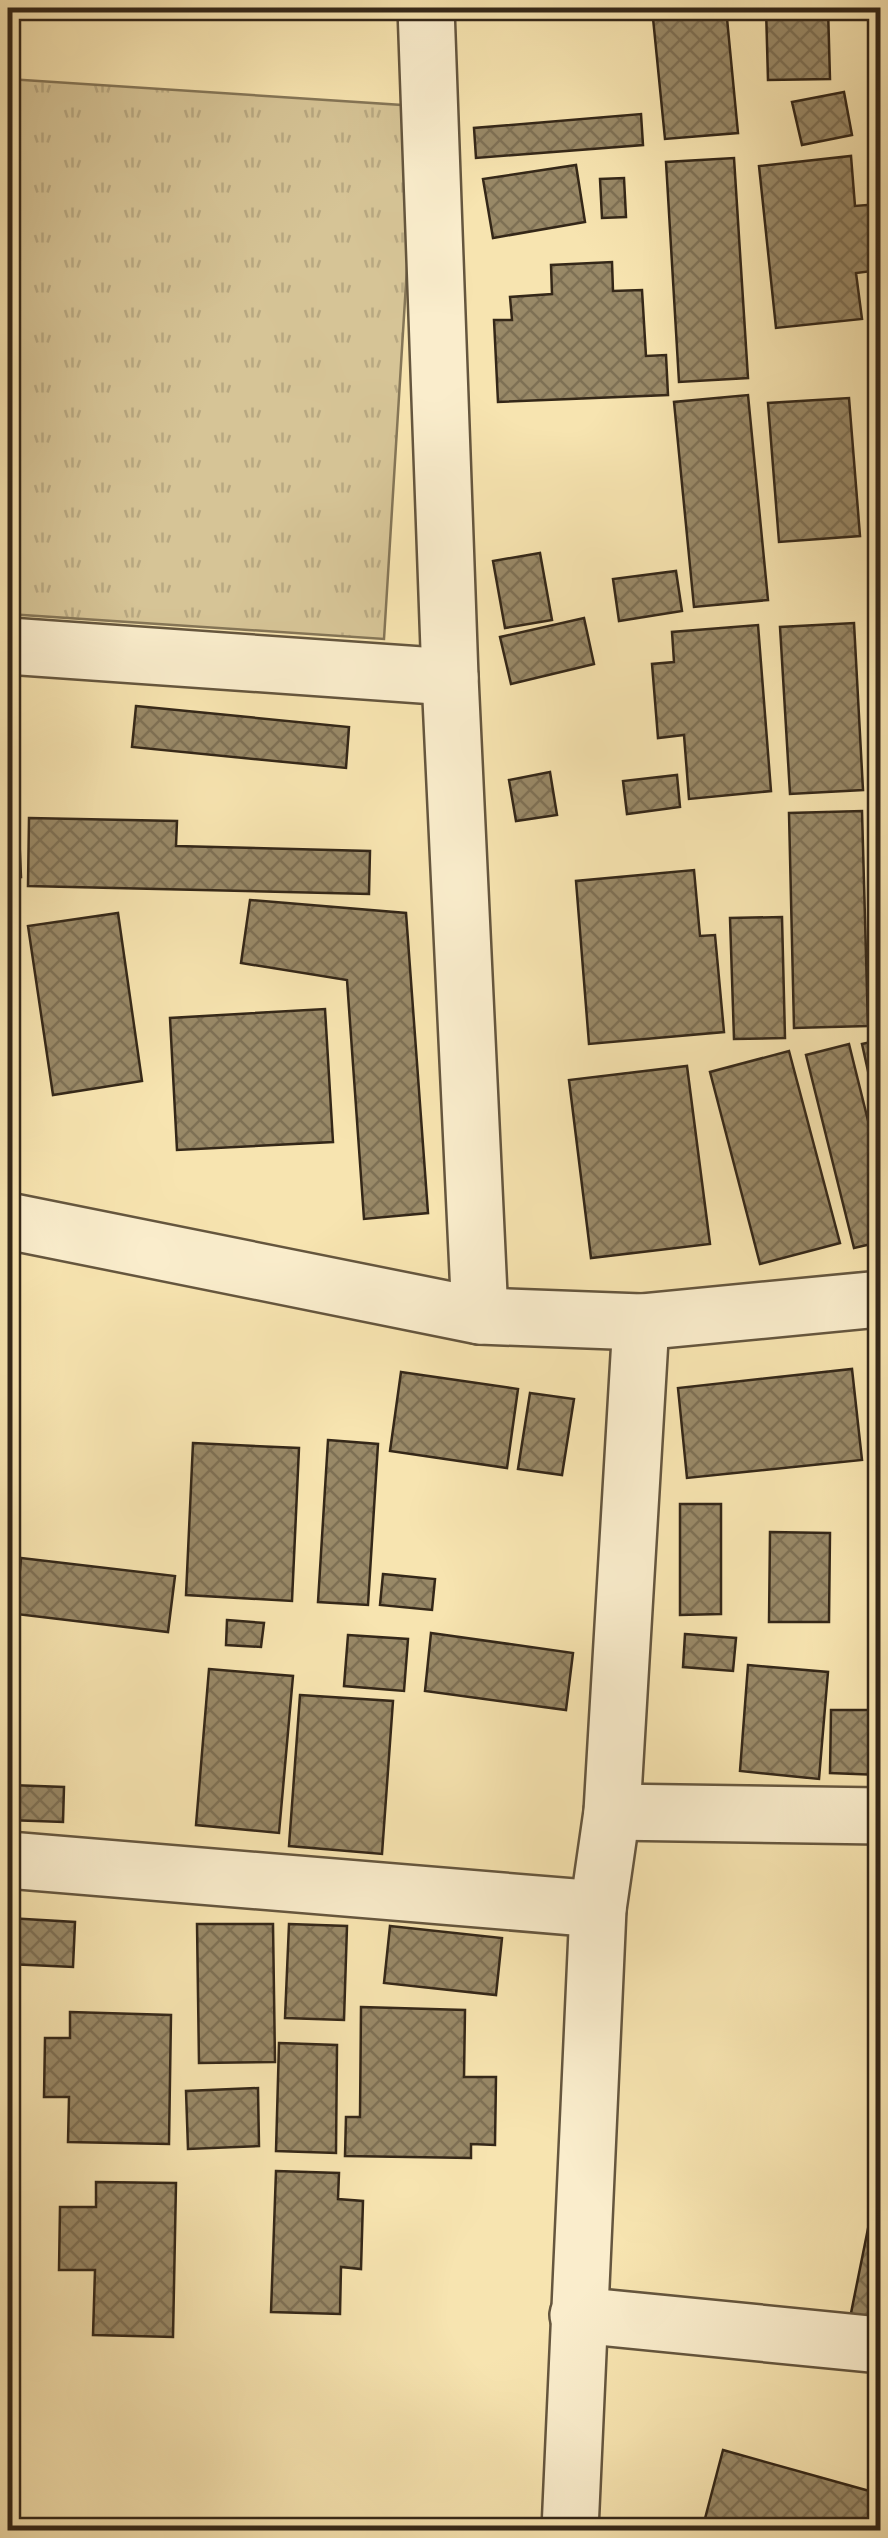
<svg xmlns="http://www.w3.org/2000/svg" width="888" height="2538" font-family="'IM FELL Double Pica',serif">
  <style>
    .grass { fill: url(#grass-tufts); stroke: #857657; stroke-width: 2.5 }
    .building { fill: url(#building-cross-hatch); stroke: #342718; stroke-width: 2.5 }
    .lines { fill: none; stroke-linecap: round; stroke-linejoin: round }
    .minor-casing { stroke: #65563e; stroke-width: 60 }
    .minor { stroke: #faedcc; stroke-width: 55 }
  </style>
  <defs>
    <pattern id="grass-tufts" width="24" height="20" patternUnits="userSpaceOnUse" patternTransform="scale(2.5)"><rect width="24" height="20" fill="#d6c496"/><path d="M3 7l-1-3M5 7V3M7 7l1-3M15 17l-1-3M17 17v-4M19 17l1-3" fill="none" stroke="#b8a881"/></pattern>
    <pattern id="building-cross-hatch" width="8" height="8" patternUnits="userSpaceOnUse" patternTransform="scale(2.5)"><rect width="8" height="8" fill="#998967"/><path d="M0 0l8 8M0 8l8-8" fill="none" stroke="#7e7054"/></pattern>
  </defs>
  <rect width="100%" height="100%" fill="#f7e4b0"/>
  <filter id="stains"><feTurbulence type="fractalNoise" baseFrequency=".002" numOctaves="4"/><feColorMatrix values="0 0 0 0 .2 0 0 0 0 .09 0 0 0 0 .02 0 0 0 .5 -.17"/></filter>
  <radialGradient id="worn" r=".72"><stop offset=".6" stop-color="#630" stop-opacity="0"/><stop offset="1" stop-color="#630" stop-opacity=".3"/></radialGradient>
  <!-- grass -->
  <path class="grass" d="M 8,79 L 417,106 L 384,639 L 8,614 Z"/>
  <!-- building -->
  <g class="building">
    <path d="M 652,8 L 726,8 L 738,133 L 665,139 Z"/>
    <path d="M 766,8 L 828,8 L 830,79 L 768,80 Z"/>
    <path d="M 844,92 L 852,135 L 802,145 L 792,102 Z"/>
    <path d="M 641,114 L 643,145 L 476,158 L 474,128 Z"/>
    <path d="M 851,156 L 855,206 L 879,204 L 880,216 L 880,270 L 856,273 L 862,319 L 776,328 L 759,166 Z"/>
    <path d="M 734,158 L 748,378 L 679,382 L 666,162 Z"/>
    <path d="M 576,165 L 585,222 L 493,238 L 483,179 Z"/>
    <path d="M 624,178 L 626,217 L 602,218 L 600,179 Z"/>
    <path d="M 612,262 L 613,291 L 642,290 L 646,356 L 666,355 L 668,395 L 498,402 L 494,320 L 512,320 L 510,297 L 552,294 L 551,265 Z"/>
    <path d="M 880,393 L 880,488 L 873,489 L 870,394 Z"/>
    <path d="M 748,395 L 768,600 L 694,607 L 674,402 Z"/>
    <path d="M 849,398 L 860,536 L 779,542 L 768,403 Z"/>
    <path d="M 540,553 L 552,620 L 505,628 L 493,561 Z"/>
    <path d="M 676,571 L 682,611 L 619,621 L 613,579 Z"/>
    <path d="M 584,618 L 594,664 L 511,684 L 500,637 Z"/>
    <path d="M 854,623 L 863,790 L 790,794 L 780,627 Z"/>
    <path d="M 758,625 L 771,791 L 689,799 L 684,735 L 658,738 L 652,664 L 674,662 L 672,632 Z"/>
    <path d="M 8,698 L 13,698 L 21,877 L 8,878 Z"/>
    <path d="M 136,706 L 349,727 L 346,768 L 132,747 Z"/>
    <path d="M 880,758 L 880,788 L 872,788 L 870,759 Z"/>
    <path d="M 550,772 L 557,815 L 516,821 L 509,780 Z"/>
    <path d="M 677,775 L 680,807 L 627,814 L 623,781 Z"/>
    <path d="M 862,811 L 868,1026 L 794,1028 L 789,813 Z"/>
    <path d="M 29,818 L 177,821 L 176,846 L 370,851 L 369,894 L 28,886 Z"/>
    <path d="M 694,870 L 700,936 L 715,935 L 724,1032 L 589,1044 L 576,881 Z"/>
    <path d="M 250,900 L 406,913 L 428,1213 L 364,1219 L 347,980 L 241,963 Z"/>
    <path d="M 118,913 L 142,1081 L 53,1095 L 28,926 Z"/>
    <path d="M 782,917 L 785,1038 L 734,1039 L 730,918 Z"/>
    <path d="M 325,1009 L 333,1142 L 177,1150 L 170,1018 Z"/>
    <path d="M 880,1040 L 880,1069 L 868,1071 L 862,1044 Z"/>
    <path d="M 849,1044 L 880,1169 L 880,1242 L 854,1248 L 806,1055 Z"/>
    <path d="M 789,1051 L 840,1243 L 760,1264 L 710,1072 Z"/>
    <path d="M 687,1066 L 710,1244 L 591,1258 L 569,1080 Z"/>
    <path d="M 879,1363 L 880,1363 L 880,1525 L 869,1524 Z"/>
    <path d="M 852,1369 L 862,1460 L 687,1478 L 678,1388 Z"/>
    <path d="M 401,1372 L 518,1389 L 507,1468 L 390,1451 Z"/>
    <path d="M 530,1393 L 574,1399 L 562,1475 L 518,1469 Z"/>
    <path d="M 328,1440 L 378,1444 L 368,1605 L 318,1602 Z"/>
    <path d="M 193,1443 L 299,1448 L 292,1601 L 186,1595 Z"/>
    <path d="M 680,1504 L 721,1504 L 721,1614 L 680,1615 Z"/>
    <path d="M 770,1532 L 830,1533 L 829,1622 L 769,1622 Z"/>
    <path d="M 21,1558 L 175,1576 L 168,1632 L 16,1614 Z"/>
    <path d="M 383,1574 L 435,1579 L 432,1610 L 380,1605 Z"/>
    <path d="M 227,1620 L 264,1623 L 261,1647 L 226,1645 Z"/>
    <path d="M 431,1633 L 573,1653 L 566,1710 L 425,1691 Z"/>
    <path d="M 685,1634 L 736,1638 L 733,1671 L 683,1667 Z"/>
    <path d="M 348,1635 L 408,1639 L 404,1691 L 344,1686 Z"/>
    <path d="M 748,1665 L 828,1672 L 819,1779 L 740,1771 Z"/>
    <path d="M 209,1669 L 293,1676 L 279,1833 L 196,1825 Z"/>
    <path d="M 300,1695 L 393,1701 L 382,1854 L 289,1846 Z"/>
    <path d="M 831,1710 L 880,1710 L 880,1775 L 830,1773 Z"/>
    <path d="M 10,1785 L 64,1787 L 63,1822 L 8,1820 Z"/>
    <path d="M 8,1918 L 75,1922 L 73,1967 L 8,1964 Z"/>
    <path d="M 197,1924 L 273,1924 L 275,2062 L 199,2063 Z"/>
    <path d="M 289,1924 L 347,1926 L 344,2020 L 285,2018 Z"/>
    <path d="M 390,1926 L 502,1938 L 496,1995 L 384,1983 Z"/>
    <path d="M 361,2007 L 465,2010 L 464,2077 L 496,2077 L 495,2145 L 471,2144 L 471,2158 L 345,2156 L 346,2117 L 360,2117 Z"/>
    <path d="M 70,2012 L 171,2015 L 169,2144 L 68,2142 L 69,2097 L 44,2097 L 45,2038 L 70,2038 Z"/>
    <path d="M 279,2043 L 337,2045 L 336,2153 L 276,2151 Z"/>
    <path d="M 258,2088 L 259,2146 L 188,2149 L 186,2091 Z"/>
    <path d="M 880,2169 L 880,2324 L 850,2318 Z"/>
    <path d="M 276,2171 L 339,2173 L 338,2199 L 363,2201 L 361,2269 L 341,2267 L 340,2314 L 271,2312 Z"/>
    <path d="M 96,2182 L 176,2183 L 173,2337 L 93,2335 L 95,2270 L 59,2270 L 60,2207 L 96,2207 Z"/>
    <path d="M 723,2450 L 880,2494 L 871,2530 L 702,2530 Z"/>
  </g>
  <g class="lines">
    <defs>
      <g id="minor">
        <path d="M 426,8 L 450,677 L 480,1316"/>
        <path d="M 8,646 L 450,677"/>
        <path d="M 8,1221 L 480,1316 L 641,1322 L 880,1299"/>
        <path d="M 612,1812 L 880,1816"/>
        <path d="M 8,1860 L 598,1909"/>
        <path d="M 578,2315 L 880,2345"/>
        <path d="M 570,2530 L 598,1909 L 612,1812 L 641,1322"/>
      </g>
    </defs>
    <!-- minor casing -->
    <use href="#minor" class="minor-casing"/>
    <!-- minor -->
    <use href="#minor" class="minor"/>
  </g>
  <!-- margin -->
  <rect width="888" height="2538" fill="none" stroke="#f7e4b0" stroke-width="40"/>
  <rect x="10" y="10" width="868" height="2518" fill="none" stroke="#342718" stroke-width="5"/>
  <rect x="20" y="20" width="848" height="2498" fill="none" stroke="#342718" stroke-width="2.5"/>
  <rect width="100%" height="100%" filter="url(#stains)"/>
  <rect width="100%" height="100%" fill="url(#worn)"/>
</svg>
